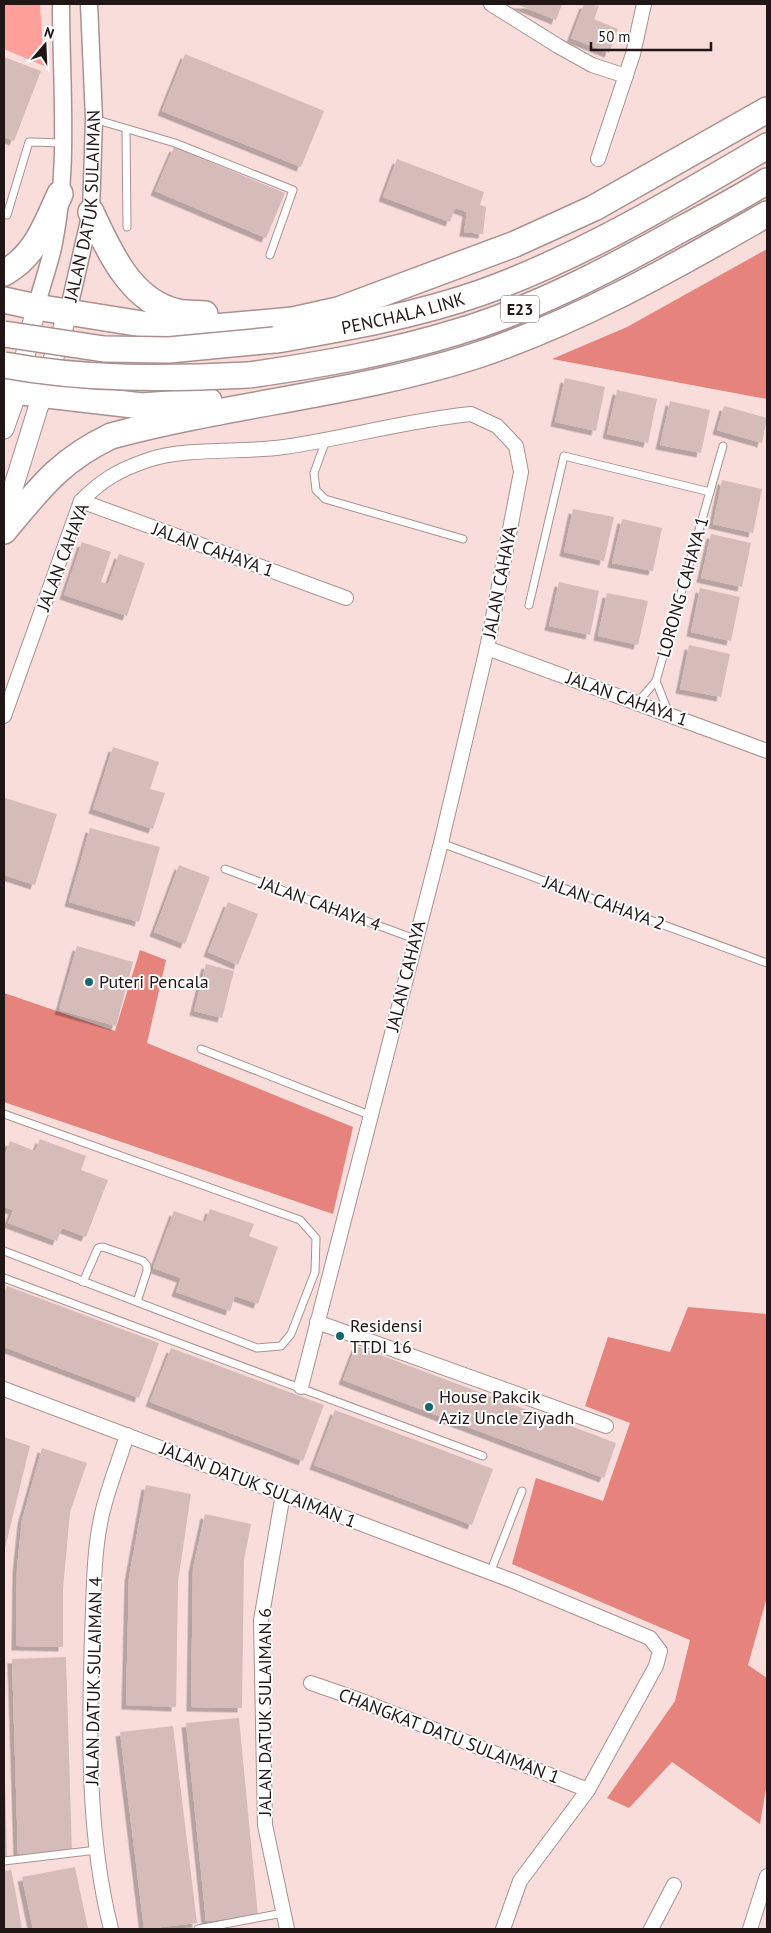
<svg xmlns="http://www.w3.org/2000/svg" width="771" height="1933" font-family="'PT Sans',sans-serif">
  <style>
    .green { fill: #fea099 }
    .forest { fill: #e6837c }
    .building { fill: #d6bcb9; filter: url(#shadow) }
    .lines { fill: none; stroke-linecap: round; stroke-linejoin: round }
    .service-casing { stroke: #aa918f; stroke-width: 9 }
    .minor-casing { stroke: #aa918f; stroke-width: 16 }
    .tertiary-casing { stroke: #aa918f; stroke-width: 19 }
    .secondary-casing { stroke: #aa918f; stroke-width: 21 }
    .motorway-casing { stroke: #aa918f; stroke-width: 28 }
    .service { stroke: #fff; stroke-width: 7 }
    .minor { stroke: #fff; stroke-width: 14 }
    .tertiary { stroke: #fff; stroke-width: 16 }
    .secondary { stroke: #fff; stroke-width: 19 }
    .motorway { stroke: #fff; stroke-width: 25 }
    .motorway-bridge-casing { stroke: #aa918f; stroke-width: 28; stroke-linecap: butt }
    .motorway-bridge { stroke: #fff; stroke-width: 25 }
    .poi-dot { fill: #18656e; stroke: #fff; stroke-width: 2 }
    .labels { text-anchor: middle; stroke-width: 4; stroke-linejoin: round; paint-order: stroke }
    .shield { fill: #fff; stroke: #625c5b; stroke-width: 1 }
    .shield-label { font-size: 16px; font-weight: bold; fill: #1f1615 }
    .street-label { font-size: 18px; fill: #1f1615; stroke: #fff }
    .poi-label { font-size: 18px; fill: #1f1615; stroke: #fff; text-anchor: start }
  </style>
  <defs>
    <filter id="shadow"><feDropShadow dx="-4.5" dy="4.5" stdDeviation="0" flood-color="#0004"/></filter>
  </defs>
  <rect width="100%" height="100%" fill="#f8dddb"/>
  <!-- green -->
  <path class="green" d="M 4,4 L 40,4 L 44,66 L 4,49 Z"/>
  <!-- forest -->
  <g class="forest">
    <path d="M 767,249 L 767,399 L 552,359 L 627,327 Z"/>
    <path d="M 140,950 L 166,960 L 147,1043 L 353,1127 L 333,1214 L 4,1102 L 4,993 L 115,1031 Z"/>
    <path d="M 688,1307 L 767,1314 L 767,1597 L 748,1665 L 767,1678 L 767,1783 L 760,1824 L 672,1762 L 629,1808 L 607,1798 L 675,1701 L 690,1640 L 512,1564 L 536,1478 L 603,1501 L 630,1423 L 585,1406 L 608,1337 L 670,1352 Z"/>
  </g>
  <!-- building -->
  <g class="building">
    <path d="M 516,4 L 562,4 L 556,20 Z"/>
    <path d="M 584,4 L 599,6 L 594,19 L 618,29 L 609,53 L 571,38 Z"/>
    <path d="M 185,54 L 324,111 L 301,167 L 162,111 Z"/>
    <path d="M 4,57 L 41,71 L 14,141 L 4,137 Z"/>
    <path d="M 174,147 L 285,193 L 266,238 L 155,191 Z"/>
    <path d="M 397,159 L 484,192 L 480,205 L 486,207 L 483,234 L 464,232 L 467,212 L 455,208 L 450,222 L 383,197 Z"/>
    <path d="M 565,378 L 605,387 L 596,431 L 555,422 Z"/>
    <path d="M 617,390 L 657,399 L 648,443 L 607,434 Z"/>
    <path d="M 670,401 L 710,410 L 701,453 L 660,445 Z"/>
    <path d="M 724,406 L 767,418 L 762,443 L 717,430 Z"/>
    <path d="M 722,480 L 762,489 L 753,533 L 713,524 Z"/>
    <path d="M 573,509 L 614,517 L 604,561 L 564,552 Z"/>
    <path d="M 622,519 L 662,528 L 653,571 L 612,563 Z"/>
    <path d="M 711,534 L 751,543 L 742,587 L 701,578 Z"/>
    <path d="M 82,542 L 111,552 L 101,582 L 108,584 L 119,554 L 145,563 L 127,616 L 64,595 Z"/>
    <path d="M 559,582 L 599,591 L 590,635 L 549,626 Z"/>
    <path d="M 700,588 L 740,597 L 731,641 L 691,632 Z"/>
    <path d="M 607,593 L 648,601 L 638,645 L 598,636 Z"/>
    <path d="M 689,645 L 730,654 L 721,697 L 680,689 Z"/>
    <path d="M 113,747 L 159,762 L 150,789 L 165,793 L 153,829 L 93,809 Z"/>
    <path d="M 5,798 L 57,814 L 35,885 L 4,875 Z"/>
    <path d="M 90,828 L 160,847 L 139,922 L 69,902 Z"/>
    <path d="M 179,865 L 210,877 L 185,944 L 154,932 Z"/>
    <path d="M 228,902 L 258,914 L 238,965 L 208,952 Z"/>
    <path d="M 77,946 L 133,962 L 116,1026 L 59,1010 Z"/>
    <path d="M 206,964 L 234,971 L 222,1018 L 194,1011 Z"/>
    <path d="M 40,1139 L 86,1156 L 81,1170 L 108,1180 L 86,1237 L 62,1228 L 57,1241 L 8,1223 L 13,1210 L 4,1207 L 4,1157 L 10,1141 L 35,1151 Z"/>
    <path d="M 210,1209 L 254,1224 L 249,1236 L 278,1247 L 258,1304 L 235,1296 L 230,1311 L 176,1292 L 181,1278 L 153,1268 L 174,1211 L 205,1222 Z"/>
    <path d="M 7,1286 L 159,1343 L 139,1398 L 4,1347 L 4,1293 Z"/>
    <path d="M 356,1346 L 616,1443 L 604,1478 L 343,1380 Z"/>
    <path d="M 171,1348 L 324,1405 L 303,1461 L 150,1402 Z"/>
    <path d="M 335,1410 L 493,1469 L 472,1525 L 314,1465 Z"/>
    <path d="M 4,1437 L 30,1446 L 5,1548 L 4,1547 Z"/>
    <path d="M 42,1448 L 87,1463 L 70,1512 L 63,1589 L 63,1647 L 16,1646 L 17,1568 L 22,1520 Z"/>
    <path d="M 146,1485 L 191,1494 L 178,1582 L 176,1707 L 126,1705 L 129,1577 Z"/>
    <path d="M 205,1514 L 251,1524 L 244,1560 L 242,1708 L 191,1707 L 193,1568 Z"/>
    <path d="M 66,1657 L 72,1852 L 18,1854 L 12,1659 Z"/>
    <path d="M 239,1718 L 258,1916 L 206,1921 L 186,1723 Z"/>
    <path d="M 173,1726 L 197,1923 L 144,1929 L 120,1732 Z"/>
    <path d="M 4,1785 L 5,1785 L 7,1856 L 4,1856 Z"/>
    <path d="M 75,1867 L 88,1929 L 33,1929 L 22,1877 Z"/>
    <path d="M 11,1870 L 15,1889 L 22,1929 L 4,1929 L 4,1871 Z"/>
  </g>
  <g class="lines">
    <defs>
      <g id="service">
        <path d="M 94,119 L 175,143 L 293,190 L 270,255"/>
        <path d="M 126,130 L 127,227"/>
        <path d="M 7,215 L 29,142 L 63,143"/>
        <path d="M 326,440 L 314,473 L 316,490 L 325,499 L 463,539"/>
        <path d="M 529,605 L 564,456 L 710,492"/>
        <path d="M 656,681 L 723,446"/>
        <path d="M 637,703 L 656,681 L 669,714"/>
        <path d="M 441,843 L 767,963"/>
        <path d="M 225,869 L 415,939"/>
        <path d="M 201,1049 L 372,1116"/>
        <path d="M 4,1114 L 300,1220 L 316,1238 L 315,1272 L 291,1334 L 281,1346 L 257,1348 L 4,1251"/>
        <path d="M 4,1278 L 483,1456"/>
        <path d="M 83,1282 L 98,1248 L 103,1247 L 143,1261 L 147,1266 L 147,1271 L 137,1302"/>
        <path d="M 490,1573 L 522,1491"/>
        <path d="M 4,1861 L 97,1850"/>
        <path d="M 198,1929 L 283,1913"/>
      </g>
      <g id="minor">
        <path d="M 491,4 L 558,46 L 592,65 L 626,76"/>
        <path d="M 598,159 L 633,54 L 644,4"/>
        <path d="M 81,501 L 346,598"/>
        <path d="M 487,648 L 767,751"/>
        <path d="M 4,716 L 81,501 C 103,479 119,470 148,460 C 187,447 242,453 284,447 C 346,438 408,420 471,414 L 497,426 L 516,446 L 521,472 L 487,648 L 441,843 L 301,1387"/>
        <path d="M 317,1322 L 606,1426"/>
        <path d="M 4,1389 L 513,1581 L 650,1638 L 660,1651 L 656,1666 L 588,1790 L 520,1881 L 503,1929"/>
        <path d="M 283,1494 L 261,1620 L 265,1825 L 287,1929"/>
        <path d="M 311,1683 L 354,1698 L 588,1790"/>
        <path d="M 111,1929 C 87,1834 89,1733 92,1635 C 94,1595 93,1553 102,1514 C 108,1488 119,1461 127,1435"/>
        <path d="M 651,1929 L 674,1885"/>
        <path d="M 750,1929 L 767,1876"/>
      </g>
      <g id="tertiary">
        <path d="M 36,307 C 41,289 47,271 52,252 C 70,172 61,86 61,4"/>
        <path id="s1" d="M 68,312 L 91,212 L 94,119 L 89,4"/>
      </g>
      <g id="secondary">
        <path d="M 4,429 L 17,392 L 36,307"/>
        <path d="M 4,517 L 68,312"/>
      </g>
      <g id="motorway">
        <path d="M 91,212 C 109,251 131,302 178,312 C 187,314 196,313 205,314"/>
        <path d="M 4,273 C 36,255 45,226 60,194"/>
        <path d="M 4,300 L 36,307 L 161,327 L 203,328 L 293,320 L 338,310 L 515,244 L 594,208 L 767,110"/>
        <path id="s2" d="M 277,340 C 345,328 414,316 480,293 C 581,257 675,200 767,146"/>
        <path d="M 249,375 C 319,365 389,353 457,332 C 534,309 608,270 678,231 C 708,215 738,199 767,181"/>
        <path d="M 4,390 L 142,406 L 209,401"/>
        <path d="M 4,531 C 40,488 59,461 111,436 C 230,404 355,394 472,357 C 576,323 673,268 767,214"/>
      </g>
    </defs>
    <!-- service casing -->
    <use href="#service" class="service-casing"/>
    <!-- minor casing -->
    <use href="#minor" class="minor-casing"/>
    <!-- tertiary casing -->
    <use href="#tertiary" class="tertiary-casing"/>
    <!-- secondary casing -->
    <use href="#secondary" class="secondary-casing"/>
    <!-- motorway casing -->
    <use href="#motorway" class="motorway-casing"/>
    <!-- service -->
    <use href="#service" class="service"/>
    <!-- minor -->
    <use href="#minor" class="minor"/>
    <!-- tertiary -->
    <use href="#tertiary" class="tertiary"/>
    <!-- secondary -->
    <use href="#secondary" class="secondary"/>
    <!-- motorway -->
    <use href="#motorway" class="motorway"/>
    <defs>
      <g id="motorway-bridge">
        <path d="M 4,334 L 104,349 L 169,350 L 274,340"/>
        <path d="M 4,365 C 85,380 167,379 249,375"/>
      </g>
    </defs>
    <!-- motorway-bridge casing -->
    <use href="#motorway-bridge" class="motorway-bridge-casing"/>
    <!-- motorway-bridge -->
    <use href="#motorway-bridge" class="motorway-bridge"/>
  </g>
  <!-- markers -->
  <g class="poi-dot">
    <circle cx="89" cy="982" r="5"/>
    <circle cx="340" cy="1336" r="5"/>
    <circle cx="429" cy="1407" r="5"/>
  </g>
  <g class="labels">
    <!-- shield labels -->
    <rect class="shield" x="501" y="295.5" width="38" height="27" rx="4"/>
    <g class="shield-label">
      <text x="520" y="315">E23</text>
    </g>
    <!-- street labels -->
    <g class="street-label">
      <text dy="6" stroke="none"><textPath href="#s1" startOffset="108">JALAN DATUK SULAIMAN</textPath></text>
      <text dy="6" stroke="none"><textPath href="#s2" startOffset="129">PENCHALA LINK</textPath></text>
      <text transform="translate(213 550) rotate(20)" y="6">JALAN CAHAYA 1</text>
      <text transform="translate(63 557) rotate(-69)" y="6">JALAN CAHAYA</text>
      <text transform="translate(500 582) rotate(-79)" y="6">JALAN CAHAYA</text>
      <text transform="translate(683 587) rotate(-74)" y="6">LORONG CAHAYA 1</text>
      <text transform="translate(627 699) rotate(20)" y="6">JALAN CAHAYA 1</text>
      <text transform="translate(604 903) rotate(20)" y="6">JALAN CAHAYA 2</text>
      <text transform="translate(320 904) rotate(20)" y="6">JALAN CAHAYA 4</text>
      <text transform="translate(406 976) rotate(-76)" y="6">JALAN CAHAYA</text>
      <text transform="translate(258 1485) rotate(21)" y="6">JALAN DATUK SULAIMAN 1</text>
      <text transform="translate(94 1681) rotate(-89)" y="6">JALAN DATUK SULAIMAN 4</text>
      <text transform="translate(265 1712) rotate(-90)" y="6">JALAN DATUK SULAIMAN 6</text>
      <text transform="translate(449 1736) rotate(21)" y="6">CHANGKAT DATU SULAIMAN 1</text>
    </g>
    <!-- poi labels -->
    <g class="poi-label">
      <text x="99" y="988">Puteri Pencala</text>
      <text x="350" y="1332">Residensi<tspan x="350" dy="21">TTDI 16</tspan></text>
      <text x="439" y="1403">House Pakcik<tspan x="439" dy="21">Aziz Uncle Ziyadh</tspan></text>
    </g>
  </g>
  <!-- border -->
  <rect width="771" height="1933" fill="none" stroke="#1f1615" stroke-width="10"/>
  <!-- north arrow -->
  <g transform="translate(45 45) rotate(19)" stroke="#ffffff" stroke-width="4" paint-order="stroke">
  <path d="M0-4L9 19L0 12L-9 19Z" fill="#1f1615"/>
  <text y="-8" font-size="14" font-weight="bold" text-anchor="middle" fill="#1f1615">N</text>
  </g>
  <!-- scale -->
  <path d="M591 42v8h120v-8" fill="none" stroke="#1f1615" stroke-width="2.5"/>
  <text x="598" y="42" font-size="15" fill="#1f1615" stroke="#ffffff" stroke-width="4" paint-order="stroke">50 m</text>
</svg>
